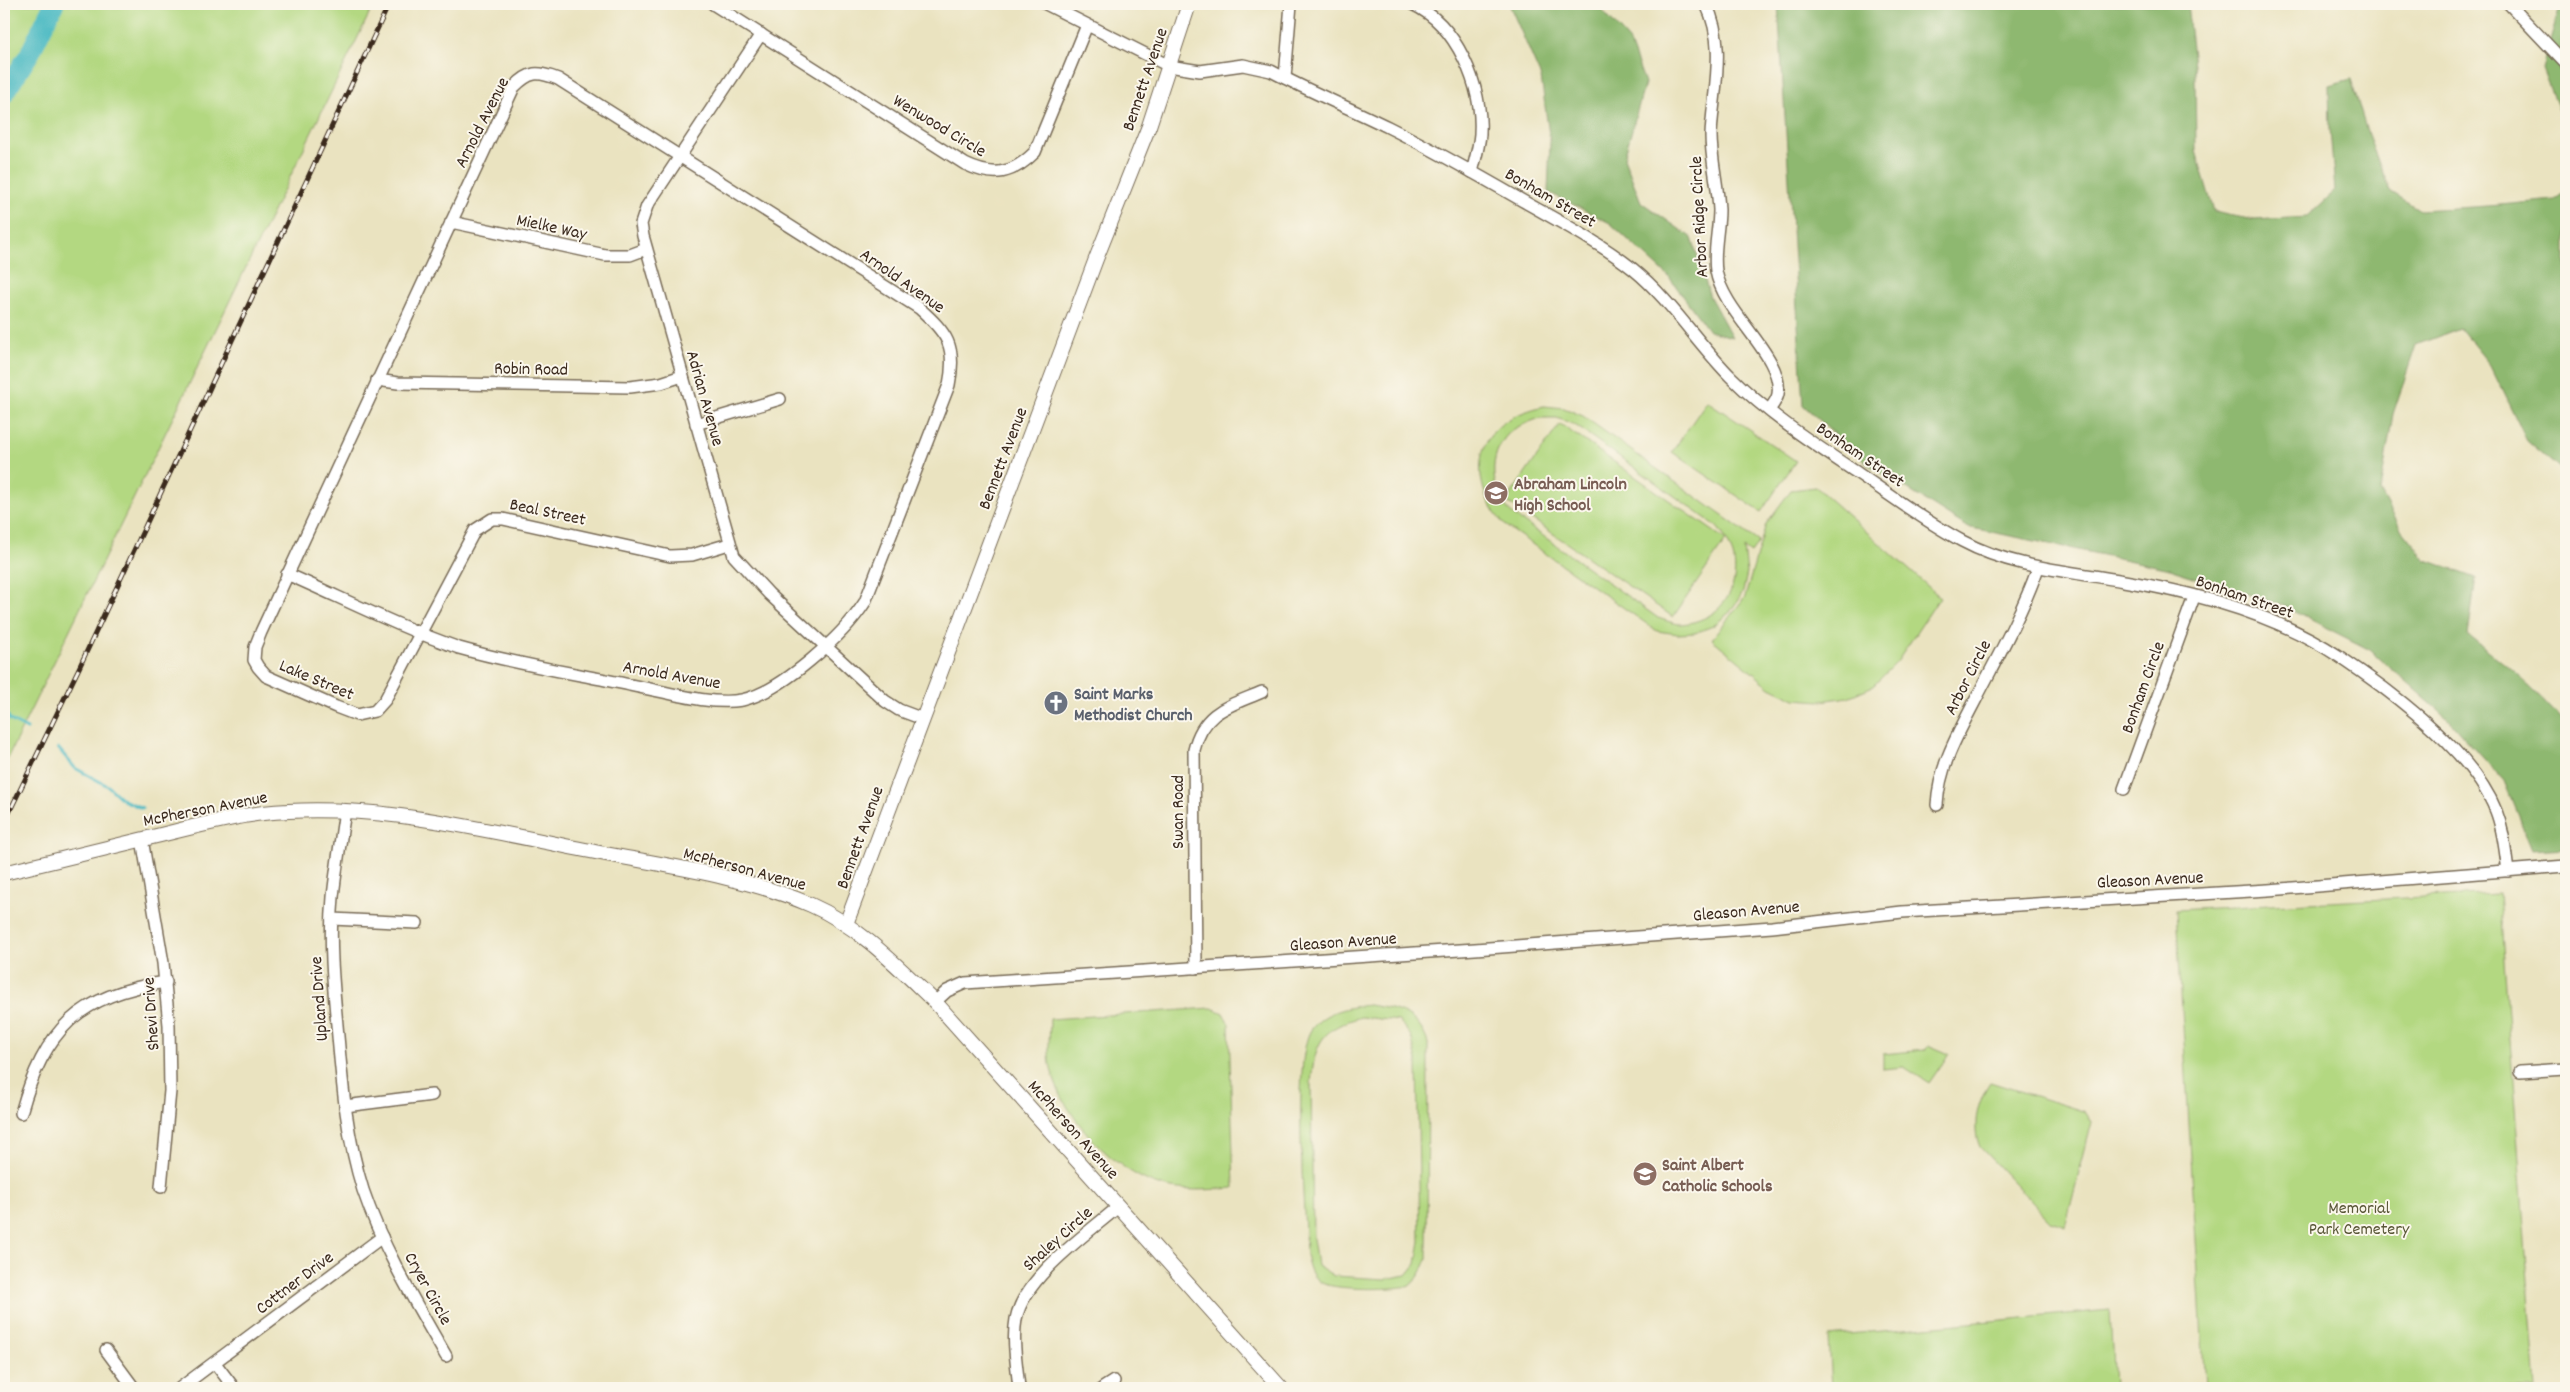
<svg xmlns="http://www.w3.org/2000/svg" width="2570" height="1392" font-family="Dekko,sans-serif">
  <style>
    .green { fill: #b3d881; stroke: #778150; fill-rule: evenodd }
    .forest { fill: #8eb86f; stroke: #647146 }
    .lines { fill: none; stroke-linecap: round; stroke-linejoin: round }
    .stream { stroke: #4ab9c2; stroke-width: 3 }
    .river { stroke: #4ab9c2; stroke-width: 20 }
    .minor-casing { stroke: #786b57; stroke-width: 14 }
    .major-casing { stroke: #786b57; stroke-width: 16 }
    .minor { stroke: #fff; stroke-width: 11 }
    .major { stroke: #fff; stroke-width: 14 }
    .rail-casing { stroke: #3b2a1e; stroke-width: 5 }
    .rail { stroke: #fbf7ec; stroke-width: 3; stroke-dasharray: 9; stroke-linecap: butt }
    .labels { text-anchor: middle; stroke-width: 4; stroke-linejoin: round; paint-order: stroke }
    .street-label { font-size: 18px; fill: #3b2a1e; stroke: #fbf7ec }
    .education-label { font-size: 18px; font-weight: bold; fill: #785e54; stroke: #fbf7ec; text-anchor: start }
    .worship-label { font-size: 18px; font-weight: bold; fill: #5b616d; stroke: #fbf7ec; text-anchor: start }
    .park-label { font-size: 18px; fill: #595637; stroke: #fbf7ec }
  </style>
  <rect width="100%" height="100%" fill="#fbf7ec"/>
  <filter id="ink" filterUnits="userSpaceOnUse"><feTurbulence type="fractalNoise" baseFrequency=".02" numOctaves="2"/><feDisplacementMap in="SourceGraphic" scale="10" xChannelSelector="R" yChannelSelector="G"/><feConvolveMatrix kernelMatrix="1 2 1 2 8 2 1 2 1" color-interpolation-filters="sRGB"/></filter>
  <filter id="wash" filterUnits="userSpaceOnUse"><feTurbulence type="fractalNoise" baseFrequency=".0096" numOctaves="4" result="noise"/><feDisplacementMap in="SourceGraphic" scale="20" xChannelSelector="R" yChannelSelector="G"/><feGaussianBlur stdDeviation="1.12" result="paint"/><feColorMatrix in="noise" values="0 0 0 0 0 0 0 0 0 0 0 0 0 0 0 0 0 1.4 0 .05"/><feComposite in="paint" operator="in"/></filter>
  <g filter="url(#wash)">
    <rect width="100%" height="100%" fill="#eae3c0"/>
    <!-- green -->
    <g class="green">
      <path d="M 4,4 L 374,4 L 4,765 Z"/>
      <path d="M 1707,401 L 1796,461 L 1761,512 L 1672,452 Z"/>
      <path d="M 1544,406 L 1564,408 L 1583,416 L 1759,542 L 1751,553 L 1744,548 L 1747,573 L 1743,592 L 1730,612 L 1713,626 L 1695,633 L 1678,634 L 1657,631 L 1506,526 C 1484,505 1471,466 1489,438 C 1501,419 1524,411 1544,406 ZM 1540,418 L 1557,418 L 1575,425 L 1715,525 C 1752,562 1735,620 1681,624 C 1674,624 1665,620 1658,618 L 1511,513 C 1491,490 1486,457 1509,433 C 1518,425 1530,422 1540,418 Z"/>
      <path d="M 1560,424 L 1726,540 L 1673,617 L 1506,501 Z"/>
      <path d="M 1816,487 L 1940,597 L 1897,662 L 1873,686 L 1848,697 L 1821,701 L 1795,699 L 1770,687 L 1712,639 L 1745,597 L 1766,524 L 1791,490 Z"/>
      <path d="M 2499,893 L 2536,1388 L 2205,1388 L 2176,910 Z"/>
      <path d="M 1369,1005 C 1398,1010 1417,1012 1428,1043 L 1427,1259 C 1423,1269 1418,1282 1407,1286 C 1393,1290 1330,1290 1320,1282 C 1310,1275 1309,1266 1306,1255 C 1305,1213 1292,1059 1311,1030 C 1324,1011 1348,1007 1369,1005 ZM 1361,1017 L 1399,1021 L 1411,1036 L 1417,1061 L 1420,1241 L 1416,1264 L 1407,1275 L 1385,1279 L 1334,1276 L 1317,1265 L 1313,1238 L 1311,1083 C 1315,1042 1321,1029 1361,1017 Z"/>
      <path d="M 1212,1008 L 1223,1013 L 1229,1024 L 1234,1188 C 1206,1190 1174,1193 1148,1181 C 1107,1163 1061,1112 1051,1069 C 1047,1054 1050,1035 1050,1019 Z"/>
      <path d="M 1928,1045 L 1949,1054 L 1929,1083 L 1904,1067 L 1883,1069 L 1883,1054 L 1925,1050 Z"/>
      <path d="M 1990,1082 L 2086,1112 L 2092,1122 L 2065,1227 L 2051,1222 L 1980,1147 C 1971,1126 1978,1100 1990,1082 Z"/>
      <path d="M 2110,1310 L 2114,1388 L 1831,1388 L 1828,1336 Z"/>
    </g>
    <!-- forest -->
    <g class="forest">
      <path d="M 1509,4 L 1596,4 L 1629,40 L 1645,83 L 1624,158 L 1641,202 L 1692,238 L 1710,297 L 1732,337 L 1709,331 L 1669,277 L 1610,223 L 1548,192 L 1550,142 L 1541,77 Z"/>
      <path d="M 1778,4 L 2187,4 L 2195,74 L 2196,151 L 2214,212 L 2254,220 L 2307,217 L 2335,191 L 2330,129 L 2329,85 L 2351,79 L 2367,132 L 2390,191 L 2420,210 L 2489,206 L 2555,200 L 2566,192 L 2566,468 L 2561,470 L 2527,441 L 2490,365 L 2460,328 L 2416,345 L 2393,414 L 2380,491 L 2401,529 L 2426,560 L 2476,578 L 2468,635 C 2503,663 2537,690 2566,725 L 2566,848 L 2532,850 L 2504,781 L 2446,717 L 2370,650 L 2282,605 L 2166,568 L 1967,527 L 1869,465 L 1803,405 Z"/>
      <path d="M 2561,4 L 2566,4 L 2566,131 L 2542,68 Z"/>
    </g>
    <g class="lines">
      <!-- stream -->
      <g class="stream">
        <path d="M 4,708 L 10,720 L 27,729"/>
        <path d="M 58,748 L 75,768 L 108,786 L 123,800 L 142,808"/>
      </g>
      <!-- river -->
      <path class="river" d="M 4,94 L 30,53 L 54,4"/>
    </g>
  </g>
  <g filter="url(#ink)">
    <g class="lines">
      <defs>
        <g id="minor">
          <path d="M 713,4 L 965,164 C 994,178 1013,174 1035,152 L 1087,25"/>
          <path d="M 1046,4 L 1169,66 L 1200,71 L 1243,65 L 1271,71 C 1309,91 1349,108 1388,127 C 1434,150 1478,175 1523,201 C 1560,222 1599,242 1633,269 C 1671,300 1697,343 1731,377 C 1769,415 1814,444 1859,474 C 1893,497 1926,522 1962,541 C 2012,568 2069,571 2124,581 C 2197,593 2278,615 2340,657 C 2392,692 2473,752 2496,811 C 2504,831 2505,851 2508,871"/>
          <path d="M 1412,4 C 1457,24 1483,87 1480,134 C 1479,147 1475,160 1472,172"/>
          <path d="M 1706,4 C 1727,47 1713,89 1711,135 C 1711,160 1718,185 1719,210 C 1719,230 1713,251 1716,271 C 1724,315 1784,356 1778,394 C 1777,400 1772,406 1769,410"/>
          <path d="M 2509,4 L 2566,64"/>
          <path d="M 761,34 L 647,206 L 641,224 L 643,236 L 734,556 L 769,594 L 885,701 L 899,710 L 923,719"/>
          <path d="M 1285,78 L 1291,4"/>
          <path d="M 451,222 L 605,255 L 630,255 L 646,249"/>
          <path d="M 377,380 L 398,383 L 630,387 L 661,383 L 682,376"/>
          <path d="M 696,424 L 780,399"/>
          <path d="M 287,574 C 344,599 401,628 459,648 C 515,664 573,673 630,685 C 663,691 710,706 742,700 C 781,692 844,635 865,602 L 949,385 C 957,346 947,333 919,308 L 558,79 C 537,71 530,71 514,87 L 261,632 L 255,647 L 254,660 L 258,667 L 266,676 L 336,707 L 357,715 L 375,711 L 385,700 L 475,530 L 492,519 L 503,519 L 670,556 L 692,555 L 729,544"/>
          <path d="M 2124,789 L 2194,597"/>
          <path d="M 1937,805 C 1939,766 1958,734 1976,699 C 1998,656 2022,613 2038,568"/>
          <path d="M 345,810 C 341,839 336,868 333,897 C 329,940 333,982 337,1025 C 342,1081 346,1136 363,1190 C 383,1249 415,1302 446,1356"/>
          <path d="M 142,839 L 163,963 L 169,1025 L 170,1091 L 161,1187"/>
          <path d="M 332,919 L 417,923"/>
          <path d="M 1196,968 L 1194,750 C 1203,711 1229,706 1262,692"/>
          <path d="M 935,1002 L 947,991 L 965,983 L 1475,949 L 1772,927 L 1902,912 L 2268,890 L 2566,866"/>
          <path d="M 2520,1072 L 2566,1069"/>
          <path d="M 345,1106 L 432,1095"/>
          <path d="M 21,1113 C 44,1030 79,994 166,982"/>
          <path d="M 106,1350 L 134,1388"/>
          <path d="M 215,1363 L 234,1388"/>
          <path d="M 180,1388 L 382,1237"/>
          <path d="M 1019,1388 C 1017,1366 1012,1341 1016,1319 C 1024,1277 1087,1234 1118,1207"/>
          <path d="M 1103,1388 L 1114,1381"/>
        </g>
        <g id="major">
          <path d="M 4,873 C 52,861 100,850 148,838 C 186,829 224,818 263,813 C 376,801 486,831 595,852 C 667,866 744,876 811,905 C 859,926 897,966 935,1002 L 1281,1388"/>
          <path d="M 846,924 L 1096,259 L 1149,126 L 1189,4"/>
        </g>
      </defs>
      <!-- minor casing -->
      <use href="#minor" class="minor-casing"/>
      <!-- major casing -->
      <use href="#major" class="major-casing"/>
      <!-- minor -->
      <use href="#minor" class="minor"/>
      <!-- major -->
      <use href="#major" class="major"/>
      <defs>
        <path id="rail" d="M 4,823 L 79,668 L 389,4"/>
      </defs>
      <!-- rail casing -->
      <use href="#rail" class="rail-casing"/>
      <!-- rail -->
      <use href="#rail" class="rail"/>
    </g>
  </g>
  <!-- icons -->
  <defs>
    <symbol id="school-disc" viewBox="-11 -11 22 22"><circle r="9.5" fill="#8d6e63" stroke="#fbf7ec"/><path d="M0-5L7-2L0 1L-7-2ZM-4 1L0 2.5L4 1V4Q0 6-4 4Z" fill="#fff"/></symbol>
    <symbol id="church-disc" viewBox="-11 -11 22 22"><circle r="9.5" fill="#6b7280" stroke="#fbf7ec"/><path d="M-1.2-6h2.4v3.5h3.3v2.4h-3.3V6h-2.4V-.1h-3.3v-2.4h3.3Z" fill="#fff"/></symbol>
  </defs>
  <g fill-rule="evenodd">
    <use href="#school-disc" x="1482" y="479" width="28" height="28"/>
    <use href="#church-disc" x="1042" y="689" width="28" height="28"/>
    <use href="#school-disc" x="1631" y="1160" width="28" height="28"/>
  </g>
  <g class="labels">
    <!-- street labels -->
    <g class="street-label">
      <text transform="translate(1144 79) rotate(-71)" y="6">Bennett Avenue</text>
      <text transform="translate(481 122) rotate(-63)" y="6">Arnold Avenue</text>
      <text transform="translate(940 125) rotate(31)" y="6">Wenwood Circle</text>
      <text transform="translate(1551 197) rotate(30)" y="6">Bonham Street</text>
      <text transform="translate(1698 217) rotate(-93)" y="6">Arbor Ridge Circle</text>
      <text transform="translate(552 226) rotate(12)" y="6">Mielke Way</text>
      <text transform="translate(903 280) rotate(35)" y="6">Arnold Avenue</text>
      <text transform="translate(531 368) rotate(1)" y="6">Robin Road</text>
      <text transform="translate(706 398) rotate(74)" y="6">Adrian Avenue</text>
      <text transform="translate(1861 454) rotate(34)" y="6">Bonham Street</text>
      <text transform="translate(1002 458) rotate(-69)" y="6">Bennett Avenue</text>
      <text transform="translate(548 511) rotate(12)" y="6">Beal Street</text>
      <text transform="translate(2245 596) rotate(19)" y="6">Bonham Street</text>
      <text transform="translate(672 674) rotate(10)" y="6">Arnold Avenue</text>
      <text transform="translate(1967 677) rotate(-63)" y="6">Arbor Circle</text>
      <text transform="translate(317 679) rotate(23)" y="6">Lake Street</text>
      <text transform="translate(2142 687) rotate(-70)" y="6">Bonham Circle</text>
      <text transform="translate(205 808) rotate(-11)" y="6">McPherson Avenue</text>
      <text transform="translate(1177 812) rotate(-90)" y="6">Swan Road</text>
      <text transform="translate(859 837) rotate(-70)" y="6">Bennett Avenue</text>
      <text transform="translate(745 868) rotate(15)" y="6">McPherson Avenue</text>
      <text transform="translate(2150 879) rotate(-3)" y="6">Gleason Avenue</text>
      <text transform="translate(1746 910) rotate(-5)" y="6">Gleason Avenue</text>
      <text transform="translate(1343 941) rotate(-4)" y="6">Gleason Avenue</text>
      <text transform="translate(318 999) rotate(-94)" y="6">Upland Drive</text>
      <text transform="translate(150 1014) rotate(-94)" y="6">Shevi Drive</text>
      <text transform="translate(1074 1129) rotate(48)" y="6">McPherson Avenue</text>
      <text transform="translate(1057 1238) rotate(-42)" y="6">Shaley Circle</text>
      <text transform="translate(294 1282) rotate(-37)" y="6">Cottner Drive</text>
      <text transform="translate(429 1288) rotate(61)" y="6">Cryer Circle</text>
    </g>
    <!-- education labels -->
    <g class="education-label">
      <text x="1514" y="489">Abraham Lincoln<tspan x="1514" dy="21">High School</tspan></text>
      <text x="1662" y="1170">Saint Albert<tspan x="1662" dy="21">Catholic Schools</tspan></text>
    </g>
    <!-- worship labels -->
    <g class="worship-label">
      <text x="1074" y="699">Saint Marks<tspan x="1074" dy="21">Methodist Church</tspan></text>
    </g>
    <!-- park labels -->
    <g class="park-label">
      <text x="2359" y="1213">Memorial<tspan x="2359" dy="21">Park Cemetery</tspan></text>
    </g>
  </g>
  <!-- margin -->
  <rect width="2570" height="1392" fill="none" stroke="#fbf7ec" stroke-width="20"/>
</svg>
